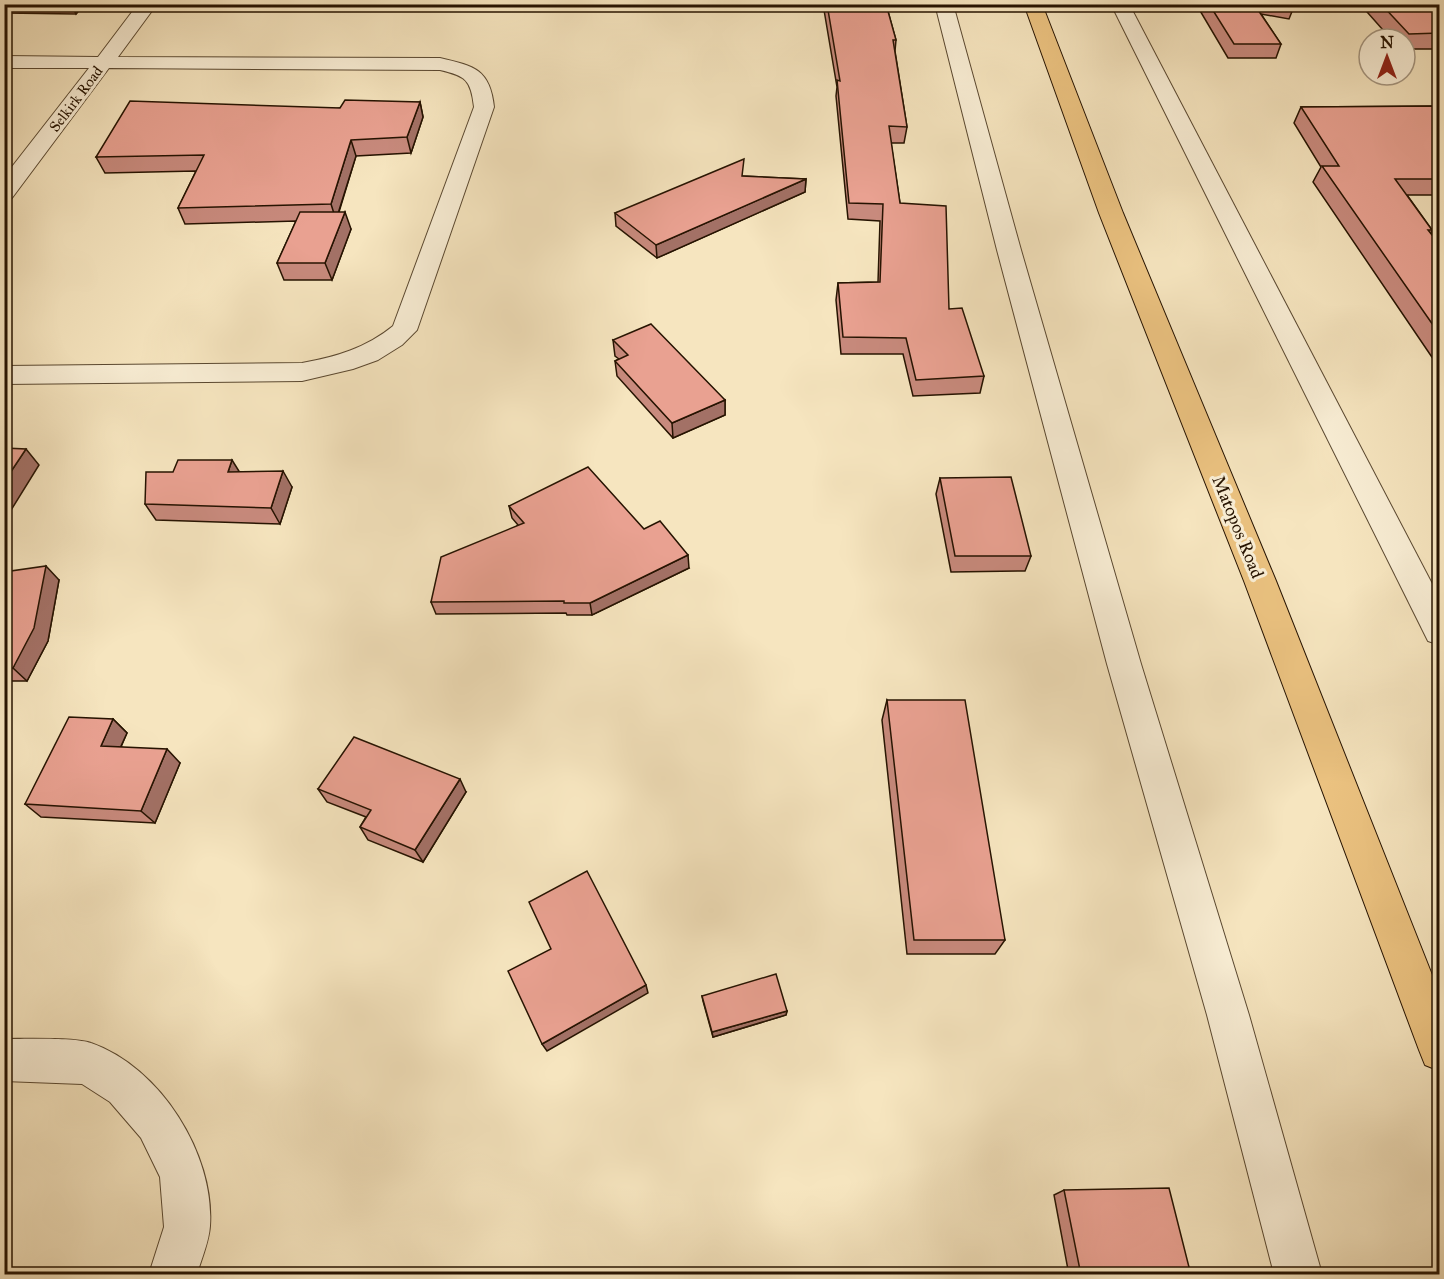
<svg xmlns="http://www.w3.org/2000/svg" width="1444" height="1279" font-family="'IM FELL Great Primer',serif">
  <style>
    .lines { fill: none; stroke-linecap: round; stroke-linejoin: round }
    .minor-casing { stroke: #5a4830; stroke-width: 2 }
    .major-casing { stroke: #261301; stroke-width: 2 }
    .minor { fill: #f9eed5; fill-rule: evenodd }
    .major { fill: #ebc280; fill-rule: evenodd }
    .wall { fill: #c88a7d; stroke: #261301; stroke-width: 1.5 }
    .shaded-wall { fill: #a37166; stroke: #261301; stroke-width: 1.5 }
    .building { fill: #e9a191; stroke: #261301; stroke-width: 1.5 }
    .labels { text-anchor: middle; stroke-width: 6; stroke-linejoin: round; paint-order: stroke }
    .far-street-label { font-size: 15px; fill: #261301; stroke: #f9eed5 }
    .street-label { font-size: 18px; fill: #261301; stroke: #f9eed5 }
  </style>
  <rect width="100%" height="100%" fill="#f6e5bf"/>
  <filter id="stains"><feTurbulence type="fractalNoise" baseFrequency=".00333" numOctaves="4"/><feColorMatrix values="0 0 0 0 .2 0 0 0 0 .09 0 0 0 0 .02 0 0 0 .5 -.17"/></filter>
  <radialGradient id="worn" r=".72"><stop offset=".6" stop-color="#630" stop-opacity="0"/><stop offset="1" stop-color="#630" stop-opacity=".3"/></radialGradient>
  <g class="lines">
    <defs>
      <g id="minor">
        <path d="M 138,4 L 157,4 L 118,57 L 440,58 C 474,66 490,69 494,107 L 417,330 L 402,345 L 378,360 L 353,369 L 302,381 L 4,384 L 4,366 L 302,363 C 336,357 366,348 393,326 L 474,107 C 471,80 466,76 440,70 L 109,68 L 12,198 L 4,200 L 4,177 L 89,68 L 4,68 L 4,56 L 98,57 Z"/>
        <path d="M 935,4 L 953,4 L 1021,250 L 1141,664 L 1249,1015 L 1322,1274 L 1274,1274 L 1207,1015 L 1107,664 L 997,250 Z"/>
        <path d="M 1111,4 L 1129,4 L 1440,599 L 1440,645 L 1428,641 Z"/>
        <path d="M 4,1039 C 25,1039 75,1037 91,1043 C 160,1067 215,1154 210,1226 C 209,1242 201,1260 197,1274 L 149,1274 L 164,1227 L 160,1177 L 141,1138 L 110,1102 L 82,1084 L 4,1081 Z"/>
      </g>
      <path id="major" d="M 1024,4 L 1042,4 L 1123,213 L 1276,581 L 1440,995 L 1440,1071 L 1425,1065 L 1419,1050 L 1244,581 L 1099,213 Z"/>
    </defs>
    <!-- minor casing -->
    <use href="#minor" class="minor-casing"/>
    <!-- major casing -->
    <use href="#major" class="major-casing"/>
    <!-- minor -->
    <use href="#minor" class="minor"/>
    <!-- major -->
    <use href="#major" class="major"/>
  </g>
  <!-- wall -->
  <g class="wall">
    <path d="M 4,4 L 84,4 L 76,14 L 4,13 Z"/>
    <path d="M 823,4 L 886,4 L 896,40 L 895,51 L 907,127 L 904,143 L 891,143 L 900,203 L 949,309 L 984,376 L 980,393 L 913,396 L 903,354 L 841,354 L 836,300 L 838,283 L 878,282 L 880,221 L 848,219 L 836,96 L 837,87 Z"/>
    <path d="M 1196,4 L 1295,4 L 1289,19 L 1261,14 L 1281,44 L 1276,58 L 1228,58 Z"/>
    <path d="M 1360,4 L 1440,4 L 1440,49 L 1405,49 L 1405,39 L 1391,39 Z"/>
    <path d="M 420,102 L 423,117 L 411,153 L 356,156 L 339,212 L 351,229 L 332,280 L 284,280 L 277,263 L 296,221 L 185,224 L 178,208 L 196,171 L 105,173 L 96,157 L 340,108 Z"/>
    <path d="M 1440,106 L 1440,195 L 1407,195 L 1432,230 L 1431,233 L 1440,245 L 1440,369 L 1313,182 L 1321,167 L 1294,123 L 1301,107 Z"/>
    <path d="M 743,176 L 806,179 L 805,192 L 657,258 L 616,226 L 615,213 Z"/>
    <path d="M 613,340 L 725,400 L 725,415 L 673,438 L 617,376 L 615,361 L 619,359 L 615,356 Z"/>
    <path d="M 239,472 L 292,487 L 280,524 L 156,520 L 145,504 Z"/>
    <path d="M 940,478 L 1031,556 L 1025,571 L 951,572 L 936,494 Z"/>
    <path d="M 509,506 L 644,529 L 689,568 L 592,615 L 567,615 L 566,613 L 436,614 L 431,602 L 518,525 L 512,518 Z"/>
    <path d="M 4,572 L 59,580 L 48,641 L 27,681 L 4,681 Z"/>
    <path d="M 887,700 L 1005,940 L 995,954 L 907,954 L 882,720 Z"/>
    <path d="M 113,719 L 127,733 L 121,747 L 180,763 L 155,823 L 41,817 L 25,804 Z"/>
    <path d="M 318,789 L 466,792 L 423,862 L 368,840 L 360,827 L 366,817 L 327,802 Z"/>
    <path d="M 702,996 L 787,1011 L 786,1015 L 713,1037 L 703,1001 Z"/>
    <path d="M 1064,1190 L 1191,1275 L 1069,1275 L 1054,1195 Z"/>
  </g>
  <!-- shaded-wall -->
  <g class="shaded-wall">
    <path d="M 71,4 L 84,4 L 76,14 Z"/>
    <path d="M 420,102 L 423,117 L 411,153 L 407,137 Z"/>
    <path d="M 4,115 L 11,126 L 4,134 Z"/>
    <path d="M 351,140 L 356,156 L 336,220 L 331,204 Z"/>
    <path d="M 806,179 L 805,192 L 657,258 L 656,245 Z"/>
    <path d="M 345,212 L 351,229 L 332,280 L 325,263 Z"/>
    <path d="M 725,400 L 725,415 L 673,438 L 672,423 Z"/>
    <path d="M 26,449 L 39,465 L 8,515 L 4,511 L 4,482 Z"/>
    <path d="M 232,460 L 242,476 L 228,472 Z"/>
    <path d="M 283,471 L 292,487 L 280,524 L 271,508 Z"/>
    <path d="M 688,555 L 689,568 L 592,615 L 590,603 Z"/>
    <path d="M 46,566 L 59,580 L 48,641 L 27,681 L 13,668 Z"/>
    <path d="M 113,719 L 127,733 L 115,759 L 101,746 Z"/>
    <path d="M 167,749 L 180,763 L 155,823 L 141,811 Z"/>
    <path d="M 460,779 L 466,792 L 423,862 L 415,850 Z"/>
    <path d="M 646,985 L 648,993 L 547,1051 L 542,1044 Z"/>
    <path d="M 787,1011 L 786,1015 L 713,1037 L 712,1032 Z"/>
  </g>
  <!-- building -->
  <g class="building">
    <path d="M 827,4 L 886,4 L 896,40 L 893,40 L 907,127 L 889,126 L 900,203 L 946,206 L 949,309 L 962,308 L 984,376 L 916,380 L 906,338 L 843,337 L 838,283 L 880,282 L 883,204 L 849,203 L 837,80 L 840,81 Z"/>
    <path d="M 1209,4 L 1254,4 L 1281,44 L 1234,44 Z"/>
    <path d="M 1381,4 L 1440,4 L 1440,33 L 1409,34 Z"/>
    <path d="M 345,100 L 420,102 L 407,137 L 351,140 L 331,204 L 178,208 L 204,155 L 96,157 L 130,101 L 340,108 Z"/>
    <path d="M 1440,106 L 1440,179 L 1395,179 L 1432,230 L 1428,230 L 1440,245 L 1440,335 L 1322,166 L 1339,166 L 1301,107 Z"/>
    <path d="M 744,159 L 742,176 L 806,179 L 656,245 L 615,213 Z"/>
    <path d="M 300,212 L 345,212 L 325,263 L 277,263 Z"/>
    <path d="M 651,324 L 725,400 L 672,423 L 615,361 L 628,355 L 613,340 Z"/>
    <path d="M 4,448 L 26,449 L 4,482 Z"/>
    <path d="M 178,460 L 232,460 L 228,472 L 283,471 L 271,508 L 145,504 L 146,472 L 173,472 Z"/>
    <path d="M 588,467 L 644,529 L 660,521 L 688,555 L 590,603 L 564,603 L 564,601 L 431,602 L 441,557 L 524,523 L 509,506 Z"/>
    <path d="M 1011,477 L 1031,556 L 955,556 L 940,478 Z"/>
    <path d="M 46,566 L 34,628 L 13,668 L 4,668 L 4,572 Z"/>
    <path d="M 887,700 L 965,700 L 1005,940 L 914,940 Z"/>
    <path d="M 69,717 L 113,719 L 101,746 L 167,749 L 141,811 L 25,804 Z"/>
    <path d="M 354,737 L 460,779 L 415,850 L 360,827 L 371,810 L 318,789 Z"/>
    <path d="M 587,871 L 646,985 L 542,1044 L 508,971 L 551,949 L 529,902 Z"/>
    <path d="M 776,974 L 787,1011 L 712,1032 L 702,996 Z"/>
    <path d="M 1169,1188 L 1191,1275 L 1081,1275 L 1064,1190 Z"/>
  </g>
  <g class="labels">
    <!-- far-street labels -->
    <g class="far-street-label">
      <text transform="translate(76 99) rotate(-53)" y="5">Selkirk Road</text>
    </g>
    <!-- street labels -->
    <g class="street-label">
      <text transform="translate(1238 527) rotate(68)" y="6">Matopos Road</text>
    </g>
  </g>
  <!-- margin -->
  <rect width="1444" height="1279" fill="none" stroke="#f6e5bf" stroke-width="24"/>
  <rect x="6" y="6" width="1432" height="1267" fill="none" stroke="#261301" stroke-width="3"/>
  <rect x="12" y="12" width="1420" height="1255" fill="none" stroke="#261301" stroke-width="1.5"/>
  <!-- north arrow -->
  <g transform="translate(1387 57)"><circle r="28" fill="#f9eed5" stroke="#a59680" stroke-width="1.5"/>
  <path d="M0-4.5L10 22L0 15L-10 22Z" fill="#8f2418"/>
  <text y="-9" font-size="16" font-weight="bold" text-anchor="middle" fill="#261301">N</text>
  </g>
  <rect width="100%" height="100%" filter="url(#stains)"/>
  <rect width="100%" height="100%" fill="url(#worn)"/>
</svg>
